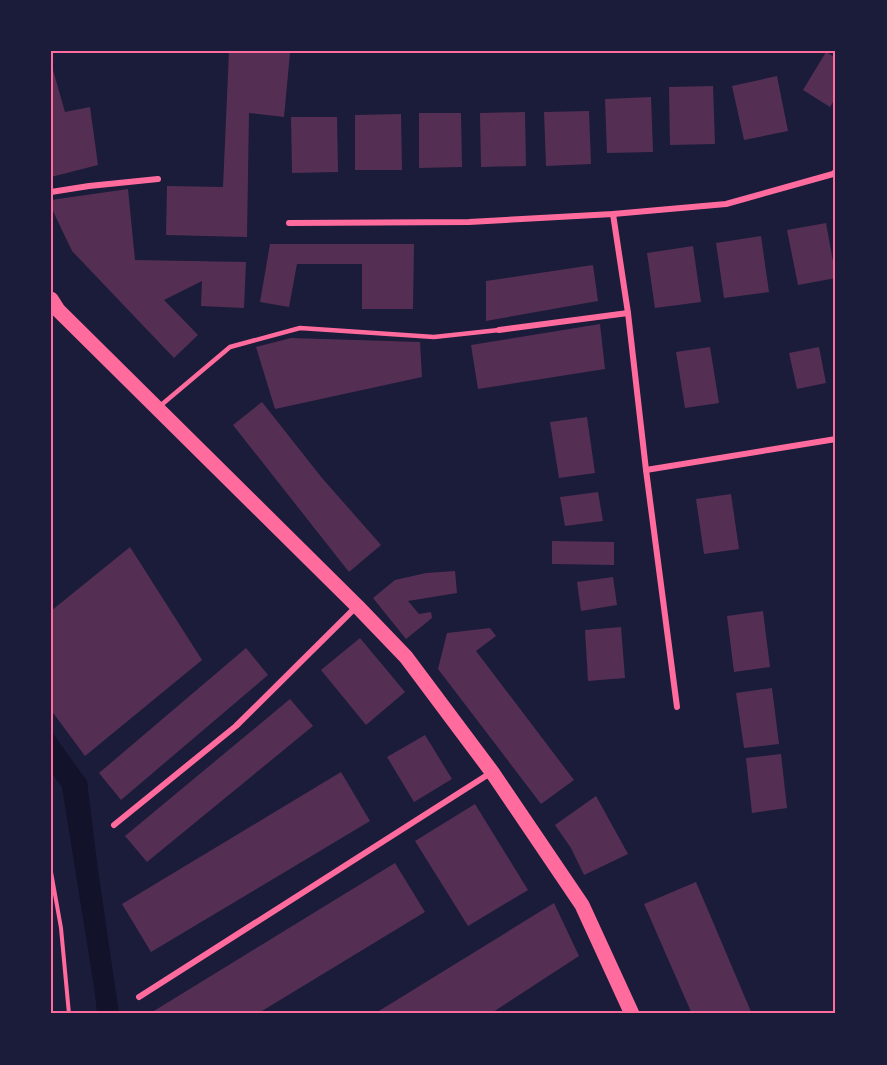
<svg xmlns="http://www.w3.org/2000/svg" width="887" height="1065" font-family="Jost,sans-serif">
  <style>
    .water { fill: #12122b }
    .building { fill: #542f53 }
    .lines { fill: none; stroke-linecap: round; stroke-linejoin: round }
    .path { stroke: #ff6b9d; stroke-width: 4 }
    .service { stroke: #ff6b9d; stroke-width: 4.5 }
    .minor { stroke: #ff6b9d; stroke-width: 6 }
    .primary { stroke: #ff6b9d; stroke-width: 15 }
    .neatline { fill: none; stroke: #ff6b9d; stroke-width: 2 }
  </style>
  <rect width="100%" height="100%" fill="#1b1b3a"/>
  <!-- water -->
  <path class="water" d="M 51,731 L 87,781 L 97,863 L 119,1014 L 97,1014 L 95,993 L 62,787 L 51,772 Z"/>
  <!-- building -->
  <g class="building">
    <path d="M 229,51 L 270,51 L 290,53 L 284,117 L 249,113 L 247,237 L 166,235 L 167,186 L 223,187 Z"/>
    <path d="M 826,52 L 836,58 L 836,97 L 830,107 L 803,90 Z"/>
    <path d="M 51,63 L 65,112 L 90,107 L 98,165 L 51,177 Z"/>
    <path d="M 777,76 L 788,131 L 744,140 L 732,86 Z"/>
    <path d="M 713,86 L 715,144 L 670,145 L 669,87 Z"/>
    <path d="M 651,97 L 653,152 L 607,153 L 605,99 Z"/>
    <path d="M 589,111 L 591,164 L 546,166 L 544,112 Z"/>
    <path d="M 525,112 L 526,166 L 481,167 L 480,113 Z"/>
    <path d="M 419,113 L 461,113 L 462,167 L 419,168 Z"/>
    <path d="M 401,114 L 402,170 L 355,170 L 355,115 Z"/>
    <path d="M 291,117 L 337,117 L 338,172 L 292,173 Z"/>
    <path d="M 128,189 L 135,260 L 246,262 L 244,308 L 201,306 L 202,281 L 164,300 L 198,335 L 174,358 L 72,251 L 51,207 L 51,200 Z"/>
    <path d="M 826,223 L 836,278 L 798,285 L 787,230 Z"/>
    <path d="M 761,236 L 769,292 L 724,298 L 716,243 Z"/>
    <path d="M 270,244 L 414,244 L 413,309 L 362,309 L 362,264 L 297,264 L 289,307 L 260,302 Z"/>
    <path d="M 693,246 L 701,302 L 655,308 L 647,253 Z"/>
    <path d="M 593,265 L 598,301 L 486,321 L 486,281 Z"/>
    <path d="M 600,324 L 605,369 L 478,389 L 471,345 Z"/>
    <path d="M 291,338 L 420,342 L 422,377 L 275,409 L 256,347 Z"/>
    <path d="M 710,347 L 719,403 L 685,408 L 676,352 Z"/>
    <path d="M 819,347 L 826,383 L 797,389 L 789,353 Z"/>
    <path d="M 262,402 L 322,478 L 381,545 L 349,572 L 233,425 Z"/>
    <path d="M 587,417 L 595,473 L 559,478 L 550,422 Z"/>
    <path d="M 598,492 L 603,521 L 565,526 L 560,497 Z"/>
    <path d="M 731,494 L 739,549 L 704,554 L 696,499 Z"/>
    <path d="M 552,541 L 614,542 L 614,565 L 552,564 Z"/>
    <path d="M 130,547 L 202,660 L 85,756 L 51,710 L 51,611 Z"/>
    <path d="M 455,571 L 457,593 L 408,601 L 419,614 L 431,612 L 432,618 L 406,639 L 373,598 L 395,580 L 426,573 Z"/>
    <path d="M 613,577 L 617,605 L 581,611 L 577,582 Z"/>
    <path d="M 763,611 L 770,667 L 734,672 L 727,616 Z"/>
    <path d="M 621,627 L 625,678 L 588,681 L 585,630 Z"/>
    <path d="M 490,628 L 496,636 L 476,651 L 574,780 L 541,804 L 438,669 L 447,633 Z"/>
    <path d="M 360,638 L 405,692 L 366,725 L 321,670 Z"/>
    <path d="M 246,648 L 268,675 L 121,800 L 99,773 Z"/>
    <path d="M 772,688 L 779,744 L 744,748 L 736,693 Z"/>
    <path d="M 290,699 L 313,726 L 147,862 L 125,836 Z"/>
    <path d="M 425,735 L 452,779 L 414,802 L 387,757 Z"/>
    <path d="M 781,754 L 787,808 L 752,813 L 746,758 Z"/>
    <path d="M 341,772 L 370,821 L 151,952 L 122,904 Z"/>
    <path d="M 596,796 L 628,854 L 584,875 L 571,848 L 555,825 Z"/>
    <path d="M 475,804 L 528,890 L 468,926 L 415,841 Z"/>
    <path d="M 395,863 L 425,912 L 257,1014 L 149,1014 Z"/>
    <path d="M 696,882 L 752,1014 L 692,1014 L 644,904 Z"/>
    <path d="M 554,903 L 579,956 L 490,1014 L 374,1014 Z"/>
  </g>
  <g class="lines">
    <!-- path -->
    <path class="path" d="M 51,872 L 61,928 L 69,1014"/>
    <!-- service -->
    <path class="service" d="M 160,406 L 230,347 L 300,328 L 434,337 L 499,330"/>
    <!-- minor -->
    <g class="minor">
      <path d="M 51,192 L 89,186 L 158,179"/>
      <path d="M 613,214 L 628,313 L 646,470 L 836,439"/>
      <path d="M 289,223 L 469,222 L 613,214 L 726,204 L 833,174 L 836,171"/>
      <path d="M 499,330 L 628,313"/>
      <path d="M 646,470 L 677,707"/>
      <path d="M 114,825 L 236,726 L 356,607"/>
      <path d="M 139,997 L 492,772"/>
    </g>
    <!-- primary -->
    <path class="primary" d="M 51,299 L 58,310 L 357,606 L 406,657 L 492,772 L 582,905 L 632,1014"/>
  </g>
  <!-- border -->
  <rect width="887" height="1065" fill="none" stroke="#1b1b3a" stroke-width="105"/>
  <rect x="52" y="52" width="782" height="960" class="neatline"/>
</svg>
